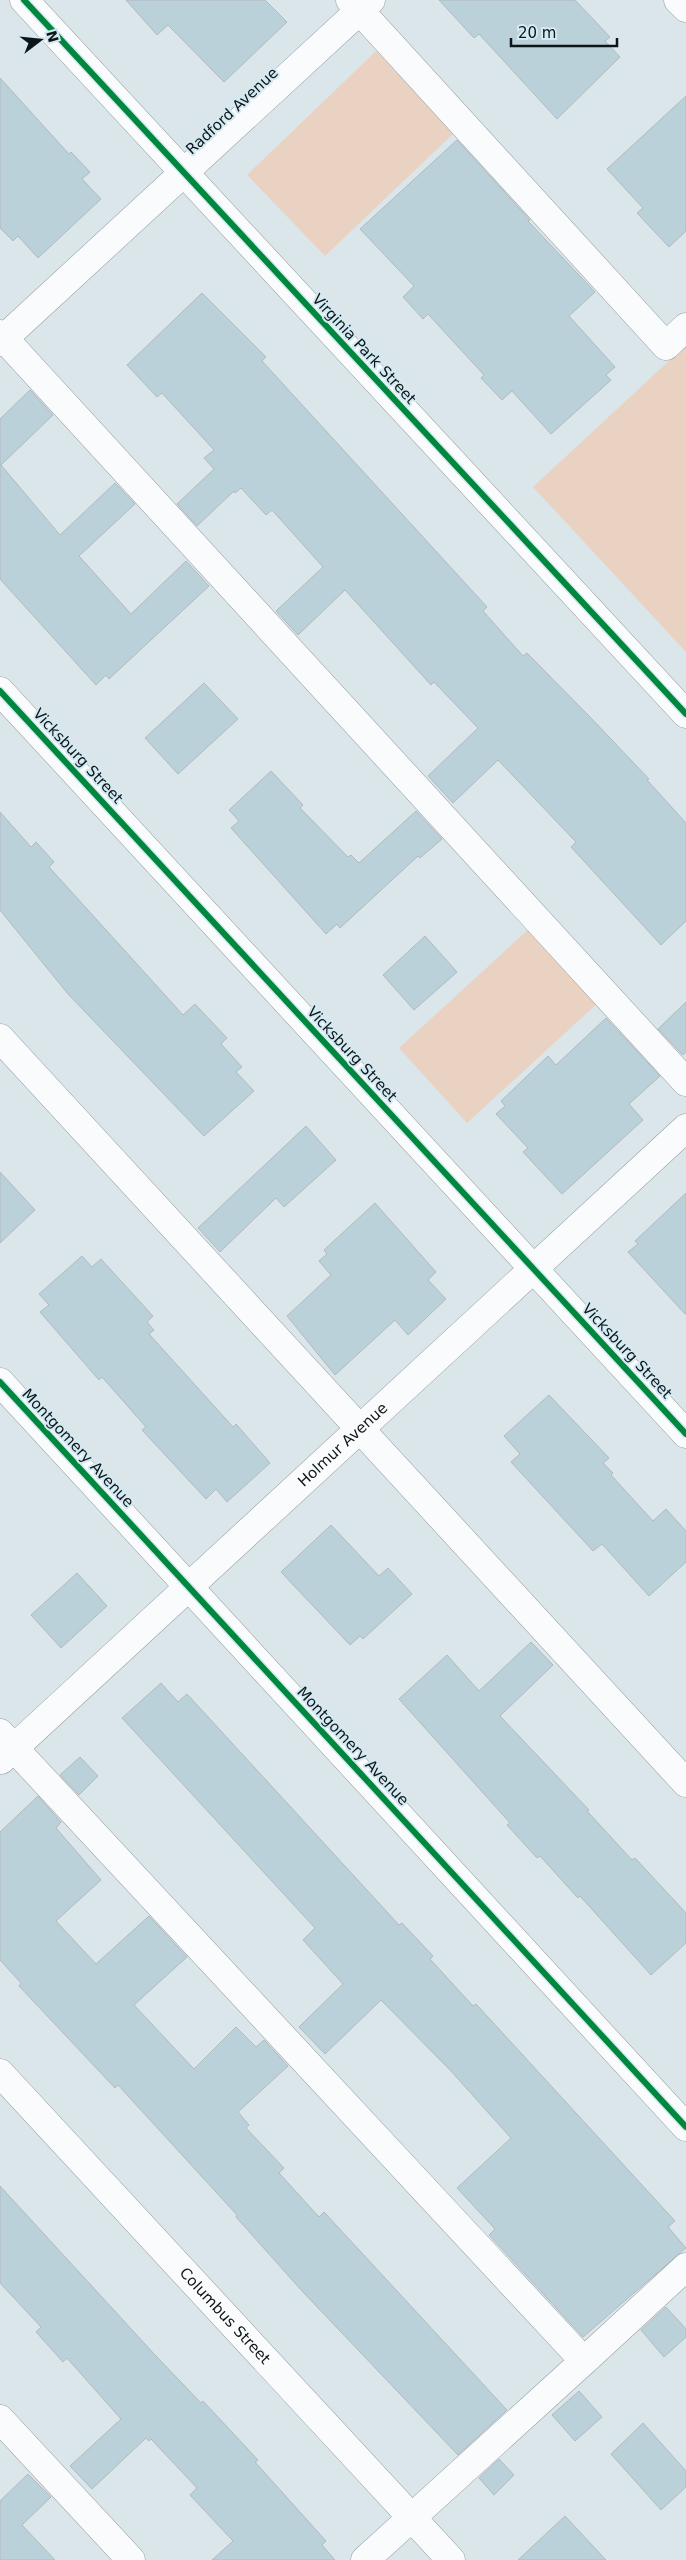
<svg xmlns="http://www.w3.org/2000/svg" width="686" height="2560" font-family="'DejaVu Sans',sans-serif">
  <style>
    .green { fill: #ead2c3 }
    .building { fill: #bad1d9; stroke: #b1babe }
    .lines { fill: none; stroke-linecap: round; stroke-linejoin: round }
    .minor-casing { stroke: #959da1; stroke-width: 29 }
    .minor { stroke: #fafbfc; stroke-width: 28 }
    .cycleway-casing { stroke: #d4eaf2; stroke-width: 9 }
    .cycleway { stroke: #00873e; stroke-width: 6 }
    .labels { text-anchor: middle; stroke-width: 4; stroke-linejoin: round; paint-order: stroke }
    .street-label { font-size: 15px; fill: #0d1518; stroke: #d4eaf2 }
  </style>
  <rect width="100%" height="100%" fill="#dbe6eb"/>
  <!-- green -->
  <g class="green">
    <path d="M 376,51 L 454,133 L 325,256 L 247,175 Z"/>
    <path d="M 686,345 L 686,652 L 533,487 Z"/>
    <path d="M 532,926 L 600,1001 L 467,1123 L 399,1048 Z"/>
  </g>
  <!-- building -->
  <g class="building">
    <path d="M 126,0 L 265,0 L 287,22 L 224,82 L 168,25 L 157,35 Z"/>
    <path d="M 439,0 L 575,0 L 610,37 L 605,41 L 620,57 L 557,119 L 479,34 L 474,38 Z"/>
    <path d="M 0,78 L 69,154 L 71,152 L 90,172 L 82,179 L 101,199 L 38,258 L 18,236 L 13,241 L 0,228 Z"/>
    <path d="M 686,96 L 686,231 L 669,247 L 637,213 L 643,208 L 607,169 Z"/>
    <path d="M 457,140 L 530,220 L 528,221 L 595,292 L 569,316 L 615,367 L 606,375 L 611,380 L 551,434 L 512,391 L 502,400 L 481,378 L 484,375 L 428,314 L 423,319 L 403,297 L 414,286 L 360,229 Z"/>
    <path d="M 202,293 L 266,357 L 262,361 L 487,607 L 483,611 L 523,656 L 527,653 L 591,718 L 649,779 L 647,780 L 686,823 L 686,921 L 661,945 L 571,847 L 576,842 L 498,760 L 453,803 L 428,776 L 478,728 L 434,682 L 431,685 L 345,590 L 298,635 L 276,611 L 323,567 L 272,510 L 266,515 L 241,488 L 235,493 L 234,491 L 197,526 L 177,504 L 214,469 L 204,458 L 214,450 L 162,393 L 157,397 L 127,365 Z"/>
    <path d="M 30,390 L 53,415 L 1,465 L 60,535 L 115,483 L 135,504 L 79,556 L 131,614 L 186,561 L 209,586 L 109,679 L 106,675 L 96,685 L 0,579 L 0,419 Z"/>
    <path d="M 204,683 L 238,719 L 178,774 L 145,738 Z"/>
    <path d="M 271,771 L 303,805 L 300,808 L 348,857 L 351,855 L 359,863 L 416,811 L 442,839 L 420,858 L 418,856 L 340,928 L 337,924 L 326,934 L 231,828 L 239,821 L 229,810 Z"/>
    <path d="M 0,812 L 31,847 L 36,842 L 54,862 L 49,867 L 183,1015 L 195,1004 L 227,1038 L 221,1044 L 242,1067 L 236,1072 L 254,1091 L 204,1136 L 68,994 L 0,910 Z"/>
    <path d="M 425,936 L 457,972 L 414,1010 L 383,975 Z"/>
    <path d="M 686,1002 L 686,1052 L 683,1055 L 658,1029 Z"/>
    <path d="M 606,1018 L 660,1076 L 629,1104 L 643,1120 L 562,1194 L 523,1152 L 528,1148 L 496,1114 L 505,1106 L 501,1101 L 548,1056 L 556,1065 Z"/>
    <path d="M 306,1126 L 336,1160 L 284,1207 L 276,1198 L 220,1252 L 198,1228 Z"/>
    <path d="M 0,1172 L 35,1210 L 0,1243 Z"/>
    <path d="M 686,1193 L 686,1315 L 628,1252 L 638,1244 L 635,1241 Z"/>
    <path d="M 375,1203 L 436,1272 L 428,1280 L 446,1299 L 408,1335 L 395,1320 L 335,1375 L 287,1316 L 331,1275 L 319,1261 L 327,1254 L 324,1250 Z"/>
    <path d="M 82,1256 L 92,1267 L 101,1259 L 153,1316 L 147,1322 L 154,1330 L 149,1334 L 233,1427 L 236,1424 L 270,1463 L 227,1502 L 216,1489 L 206,1499 L 142,1430 L 146,1427 L 102,1377 L 99,1380 L 40,1312 L 49,1305 L 39,1294 Z"/>
    <path d="M 549,1395 L 609,1458 L 603,1463 L 613,1473 L 611,1475 L 653,1521 L 666,1509 L 686,1531 L 686,1562 L 649,1596 L 602,1544 L 593,1551 L 511,1462 L 520,1454 L 504,1436 Z"/>
    <path d="M 331,1525 L 379,1576 L 388,1568 L 412,1594 L 363,1639 L 360,1636 L 350,1645 L 281,1572 Z"/>
    <path d="M 77,1573 L 107,1606 L 61,1648 L 31,1615 Z"/>
    <path d="M 531,1642 L 553,1665 L 500,1716 L 589,1810 L 587,1811 L 632,1860 L 635,1858 L 686,1913 L 686,1943 L 651,1975 L 580,1896 L 578,1898 L 540,1856 L 537,1858 L 507,1825 L 510,1823 L 399,1699 L 447,1655 L 479,1691 Z"/>
    <path d="M 161,1683 L 178,1702 L 187,1694 L 399,1925 L 402,1923 L 433,1956 L 430,1959 L 473,2006 L 476,2004 L 675,2221 L 668,2227 L 686,2248 L 583,2337 L 489,2235 L 495,2229 L 457,2188 L 511,2138 L 450,2070 L 381,2000 L 325,2054 L 299,2027 L 343,1984 L 303,1940 L 315,1928 L 122,1718 Z"/>
    <path d="M 80,1757 L 98,1776 L 79,1795 L 60,1775 Z"/>
    <path d="M 38,1796 L 61,1822 L 56,1828 L 101,1880 L 56,1921 L 96,1964 L 149,1916 L 187,1957 L 134,2005 L 194,2069 L 236,2027 L 256,2047 L 264,2040 L 288,2066 L 238,2112 L 249,2125 L 246,2128 L 284,2168 L 279,2173 L 319,2217 L 324,2212 L 507,2410 L 458,2455 L 302,2291 L 236,2217 L 237,2215 L 118,2085 L 115,2088 L 19,1986 L 21,1983 L 0,1960 L 0,1832 Z"/>
    <path d="M 0,2186 L 156,2356 L 201,2403 L 203,2401 L 258,2460 L 255,2462 L 326,2541 L 322,2545 L 335,2560 L 212,2560 L 233,2541 L 190,2495 L 197,2488 L 151,2439 L 149,2441 L 146,2438 L 92,2489 L 70,2466 L 121,2419 L 67,2358 L 63,2362 L 36,2332 L 41,2327 L 0,2283 Z"/>
    <path d="M 666,2307 L 686,2329 L 686,2337 L 664,2357 L 641,2330 Z"/>
    <path d="M 579,2391 L 602,2417 L 575,2441 L 552,2415 Z"/>
    <path d="M 643,2423 L 686,2471 L 686,2487 L 661,2510 L 611,2454 Z"/>
    <path d="M 499,2459 L 514,2475 L 494,2495 L 479,2478 Z"/>
    <path d="M 28,2474 L 51,2497 L 22,2525 L 55,2560 L 0,2560 L 0,2501 Z"/>
    <path d="M 565,2516 L 606,2560 L 518,2560 Z"/>
  </g>
  <g class="lines">
    <defs>
      <g id="minor">
        <path d="M 24,0 L 686,714"/>
        <path d="M 350,0 L 666,346 L 686,327"/>
        <path d="M 678,0 L 686,8"/>
        <path d="M 0,334 L 686,1082"/>
        <path d="M 0,342 L 371,0"/>
        <path d="M 0,691 L 686,1434"/>
        <path d="M 0,1038 L 686,1783"/>
        <path d="M 0,1382 L 686,2127"/>
        <path d="M 0,1733 L 584,2361 L 686,2267"/>
        <path id="s1" d="M 1,1760 L 686,1128"/>
        <path id="s2" d="M 0,2073 L 451,2560"/>
        <path d="M 0,2419 L 131,2560"/>
        <path d="M 365,2560 L 584,2361"/>
      </g>
    </defs>
    <!-- minor casing -->
    <use href="#minor" class="minor-casing"/>
    <!-- minor -->
    <use href="#minor" class="minor"/>
    <defs>
      <g id="cycleway">
        <path d="M 24,0 L 686,714"/>
        <path d="M 0,691 L 686,1434"/>
        <path d="M 0,1382 L 686,2127"/>
      </g>
    </defs>
    <!-- cycleway casing -->
    <use href="#cycleway" class="cycleway-casing"/>
    <!-- cycleway -->
    <use href="#cycleway" class="cycleway"/>
  </g>
  <g class="labels">
    <!-- street labels -->
    <g class="street-label">
      <text transform="translate(232 111) rotate(-43)" y="5">Radford Avenue</text>
      <text transform="translate(364 349) rotate(47)" y="5">Virginia Park Street</text>
      <text transform="translate(78 756) rotate(47)" y="5">Vicksburg Street</text>
      <text transform="translate(352 1054) rotate(47)" y="5">Vicksburg Street</text>
      <text transform="translate(627 1351) rotate(47)" y="5">Vicksburg Street</text>
      <text dy="5" stroke="none"><textPath href="#s1" startOffset="465">Holmur Avenue</textPath></text>
      <text transform="translate(78 1448) rotate(47)" y="5">Montgomery Avenue</text>
      <text transform="translate(353 1746) rotate(47)" y="5">Montgomery Avenue</text>
      <text dy="5" stroke="none"><textPath href="#s2" startOffset="331">Columbus Street</textPath></text>
    </g>
  </g>
  <!-- north arrow -->
  <g transform="translate(40 40) rotate(74)" stroke="#d4eaf2" stroke-width="4" paint-order="stroke">
  <path d="M0-4L9 19L0 12L-9 19Z" fill="#0d1518"/>
  <text y="-8" font-size="14" font-weight="bold" text-anchor="middle" fill="#0d1518">N</text>
  </g>
  <!-- scale -->
  <path d="M511 38v8h106v-8" fill="none" stroke="#0d1518" stroke-width="2.5"/>
  <text x="518" y="38" font-size="15" fill="#0d1518" stroke="#d4eaf2" stroke-width="4" paint-order="stroke">20 m</text>
</svg>
